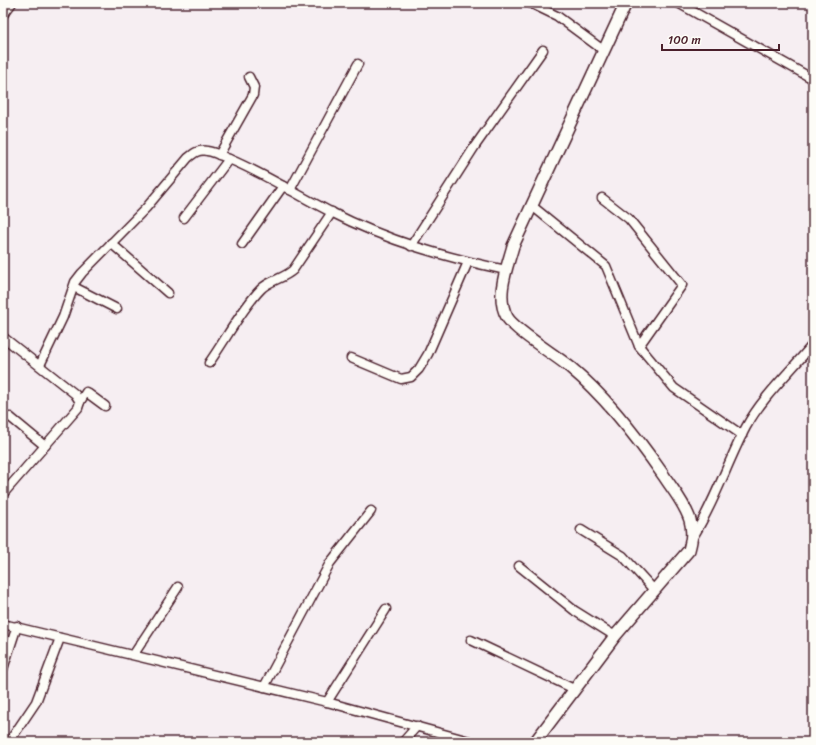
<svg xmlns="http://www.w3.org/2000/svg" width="816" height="745" font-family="Sriracha,sans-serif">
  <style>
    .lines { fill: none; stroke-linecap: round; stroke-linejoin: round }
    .street-casing { stroke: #4a1f2b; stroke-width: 11 }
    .secondary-casing { stroke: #4a1f2b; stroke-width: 14 }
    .street { stroke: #fdfcf7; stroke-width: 8 }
    .secondary { stroke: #fdfcf7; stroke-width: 11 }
  </style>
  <rect width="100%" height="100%" fill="#f6eef2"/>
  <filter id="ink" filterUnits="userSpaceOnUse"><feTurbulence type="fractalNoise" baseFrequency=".025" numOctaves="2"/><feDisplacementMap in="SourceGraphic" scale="8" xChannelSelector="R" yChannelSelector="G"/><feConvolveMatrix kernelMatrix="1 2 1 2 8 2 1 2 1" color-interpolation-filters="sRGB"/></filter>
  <g filter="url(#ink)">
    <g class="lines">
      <defs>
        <g id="street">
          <path d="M 530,3 L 557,16 L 603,50"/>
          <path d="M 678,3 L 813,79"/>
          <path d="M 3,15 L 12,3"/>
          <path d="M 219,155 L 253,95 L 254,87 L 249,77"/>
          <path d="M 290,190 L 358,64"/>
          <path d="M 602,198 L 629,219 L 682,285 L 639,346"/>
          <path d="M 531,205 L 606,266 L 639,346 L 674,388 L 742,435"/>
          <path d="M 184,218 L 229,159"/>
          <path d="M 111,243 L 168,293"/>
          <path d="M 242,244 L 283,186"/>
          <path d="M 411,246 L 475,146 L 543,50"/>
          <path d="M 74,287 L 117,309"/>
          <path d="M 3,337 L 75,394 L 80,402 L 78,408 L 3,494"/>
          <path d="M 351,358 L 401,379 L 411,377 L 419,369 L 428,354 L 468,262"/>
          <path d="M 209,363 C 224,342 243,307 261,289 C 270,280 283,279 293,270 L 332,212"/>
          <path d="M 40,365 L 63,317 L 75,282 L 82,273 L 146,208 L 188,158 C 194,153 199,149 207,151 C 215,152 222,156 229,159 C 265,174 297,195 331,212 C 388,241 444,257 506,270"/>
          <path d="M 80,402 L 86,392 L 105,406"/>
          <path d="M 10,417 L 45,446"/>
          <path d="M 581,530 L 623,556 L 654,590"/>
          <path d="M 693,537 C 715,502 727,463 746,427 C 763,396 791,371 813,344"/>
          <path d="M 519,566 L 575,611 L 615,636"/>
          <path d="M 3,624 L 327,702 L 473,742"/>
          <path d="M 471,640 L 574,689"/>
          <path d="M 134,654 L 178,587"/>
          <path d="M 3,669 L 17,626"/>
          <path d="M 264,687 L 330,563 L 371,511"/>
          <path d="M 327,702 L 386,609"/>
          <path d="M 9,742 L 36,702 L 60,638"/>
          <path d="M 403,742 L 417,726"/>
        </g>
        <path id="secondary" d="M 535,742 L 615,636 L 689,550 C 692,539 693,531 690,520 C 685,504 673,490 664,476 C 637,437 607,398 571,368 C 557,356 514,330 507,317 C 495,296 507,268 513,246 L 626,3"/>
      </defs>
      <!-- street casing -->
      <use href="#street" class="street-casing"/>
      <!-- secondary casing -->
      <use href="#secondary" class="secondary-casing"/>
      <!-- street -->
      <use href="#street" class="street"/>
      <!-- secondary -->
      <use href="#secondary" class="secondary"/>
    </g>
  </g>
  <!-- margin -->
  <rect width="816" height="745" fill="none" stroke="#fdfcf7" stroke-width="16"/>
  <rect x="8" y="8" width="800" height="729" fill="none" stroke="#4a1f2b" stroke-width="1.5" filter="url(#ink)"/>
  <!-- scale -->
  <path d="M662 44v6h117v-6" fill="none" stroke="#4a1f2b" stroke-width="2"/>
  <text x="668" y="44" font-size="12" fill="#4a1f2b" stroke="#fdfcf7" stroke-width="3" paint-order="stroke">100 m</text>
</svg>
